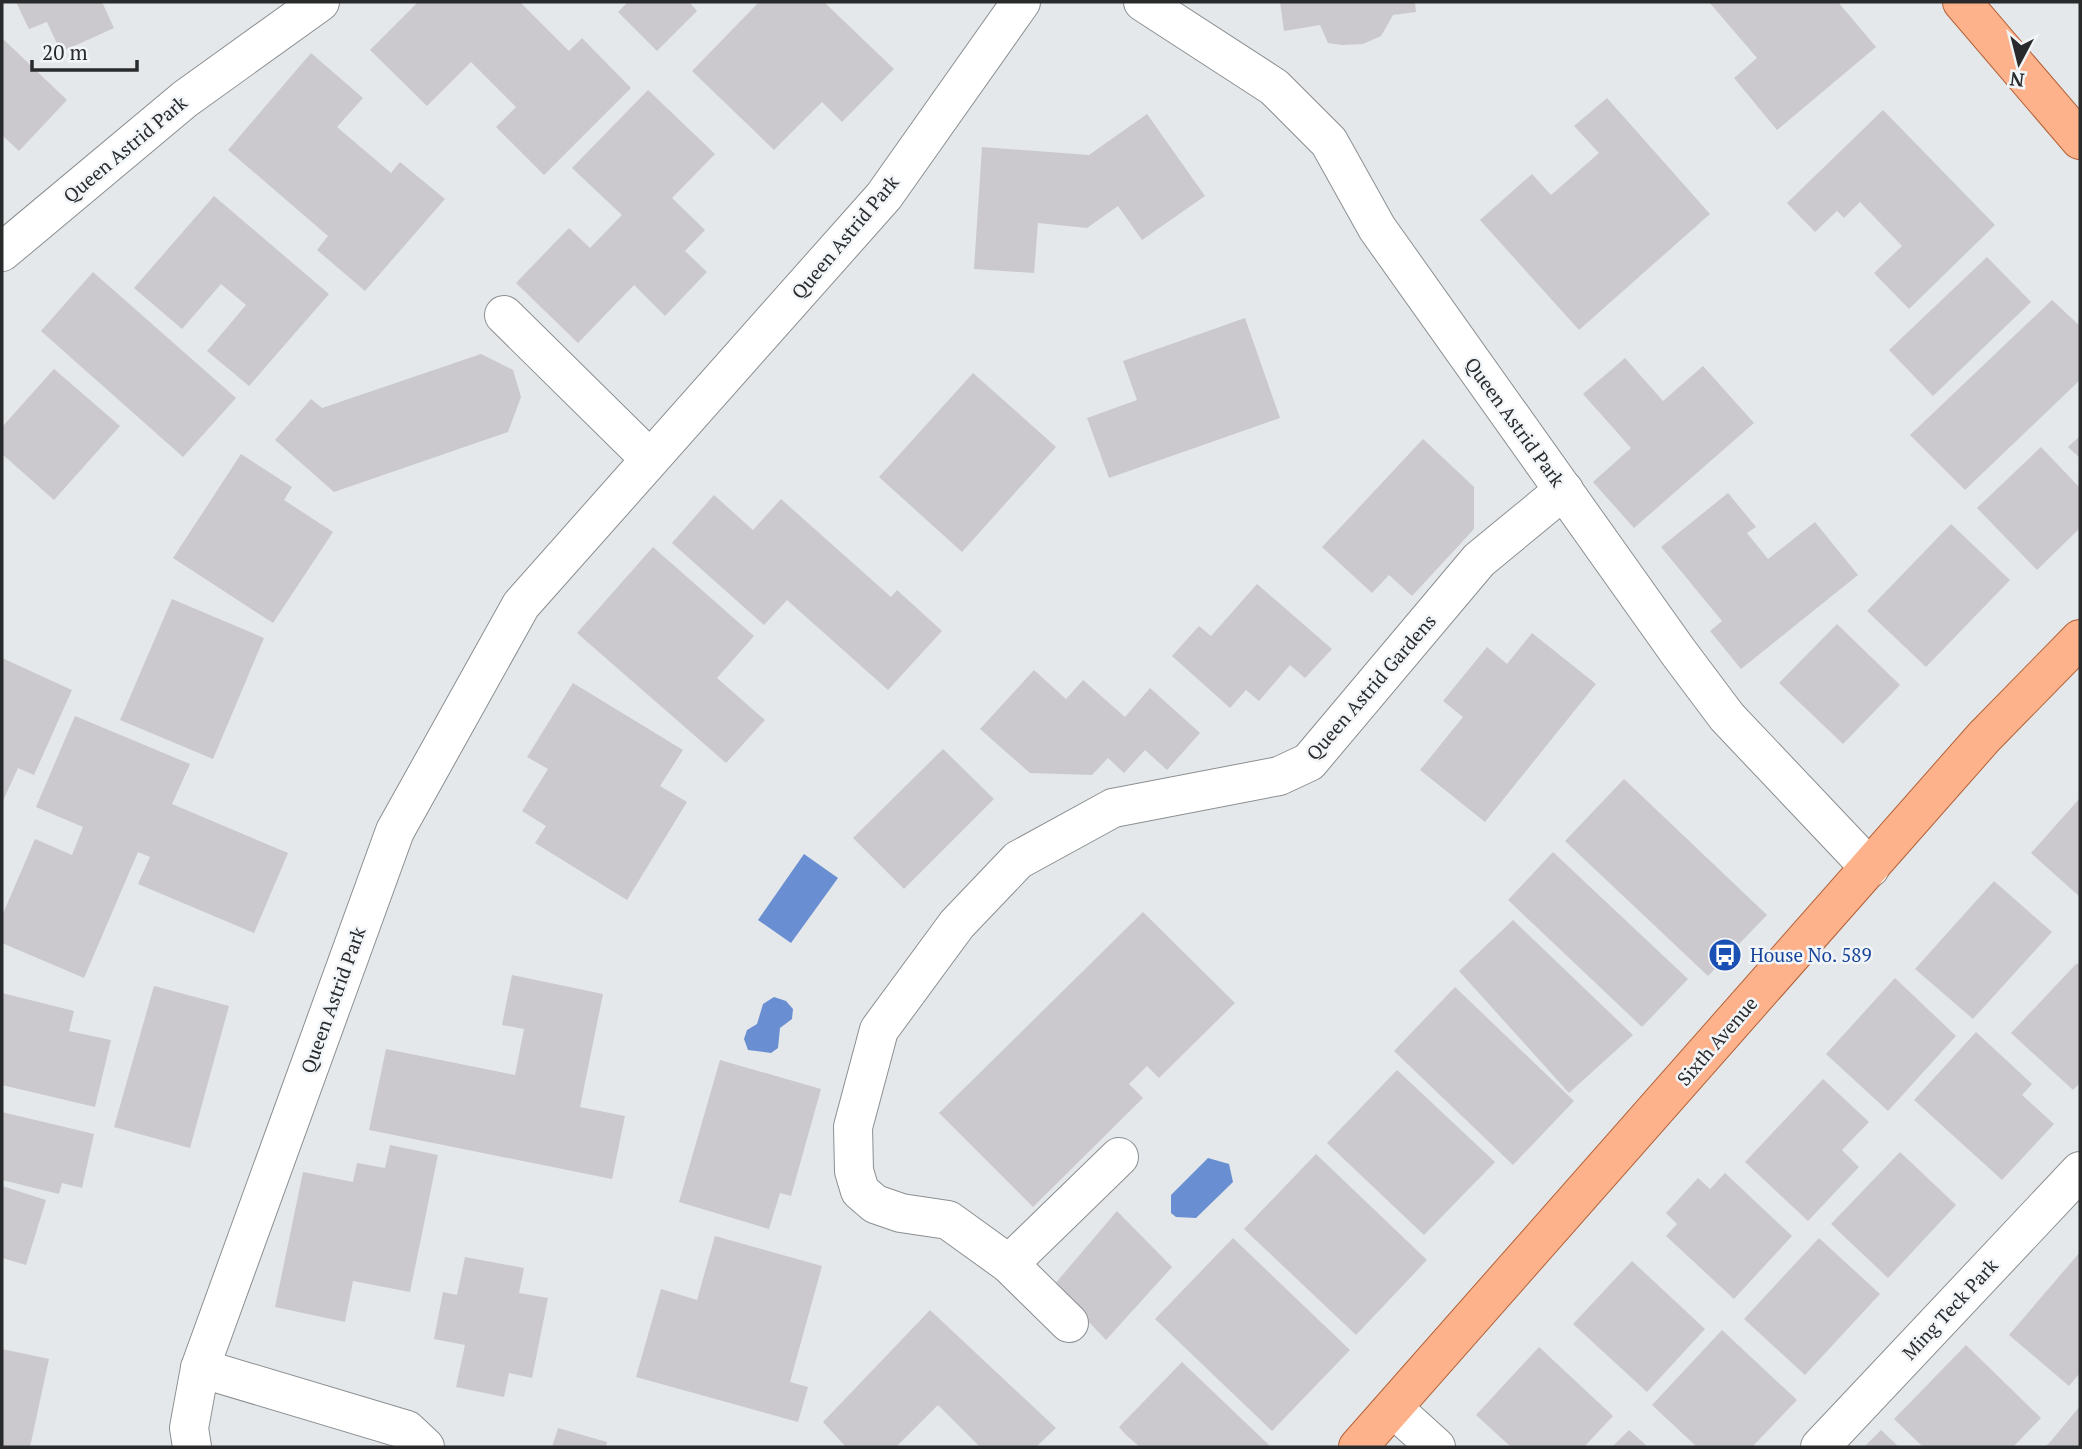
<svg xmlns="http://www.w3.org/2000/svg" width="2082" height="1449" font-family="'PT Serif',serif">
  <style>
    .water { fill: #6a8ed2 }
    .building { fill: #cbc9cd }
    .lines { fill: none; stroke-linecap: round; stroke-linejoin: round }
    .minor-casing { stroke: #8c8f91; stroke-width: 40 }
    .major-casing { stroke: #b36137; stroke-width: 40 }
    .minor { stroke: #fff; stroke-width: 38 }
    .major { stroke: #feb28b; stroke-width: 38 }
    .labels { text-anchor: middle; stroke-width: 5; stroke-linejoin: round; paint-order: stroke }
    .street-label { font-size: 19px; fill: #292a2b; stroke: #f2f5f8 }
    .transit-label { font-size: 19px; fill: #164399; stroke: #f2f5f8; text-anchor: start }
  </style>
  <rect width="100%" height="100%" fill="#e4e8ea"/>
  <!-- water -->
  <g class="water">
    <path d="M 804,854 L 838,878 L 791,943 L 758,920 Z"/>
    <path d="M 774,997 L 786,1001 L 793,1009 L 792,1019 L 780,1028 L 778,1048 L 771,1053 L 748,1050 L 744,1039 L 747,1030 L 757,1024 L 763,1004 Z"/>
    <path d="M 1208,1158 L 1229,1164 L 1233,1182 L 1196,1218 L 1176,1217 L 1171,1213 L 1171,1195 Z"/>
  </g>
  <!-- building -->
  <g class="building">
    <path d="M 16,2 L 102,2 L 114,28 L 61,52 L 47,22 L 29,29 Z"/>
    <path d="M 418,2 L 520,2 L 569,51 L 582,38 L 631,88 L 544,175 L 496,127 L 516,107 L 471,62 L 427,106 L 370,50 Z"/>
    <path d="M 628,2 L 689,2 L 697,11 L 657,51 L 618,12 Z"/>
    <path d="M 759,2 L 824,2 L 894,69 L 842,122 L 822,102 L 774,150 L 692,71 Z"/>
    <path d="M 1280,2 L 1415,2 L 1416,12 L 1393,15 L 1381,36 L 1363,44 L 1342,45 L 1328,43 L 1320,25 L 1284,31 Z"/>
    <path d="M 1709,2 L 1838,2 L 1876,47 L 1777,130 L 1734,78 L 1757,58 Z"/>
    <path d="M 2,38 L 67,100 L 19,151 L 2,135 Z"/>
    <path d="M 311,53 L 363,98 L 337,127 L 391,173 L 400,162 L 445,199 L 365,291 L 317,250 L 328,236 L 228,150 Z"/>
    <path d="M 648,90 L 715,154 L 672,198 L 705,230 L 685,251 L 707,272 L 665,316 L 634,285 L 578,343 L 516,283 L 569,228 L 590,248 L 622,215 L 572,168 Z"/>
    <path d="M 1607,98 L 1710,214 L 1579,330 L 1480,220 L 1532,174 L 1551,195 L 1599,153 L 1574,126 Z"/>
    <path d="M 1883,110 L 1995,225 L 1909,309 L 1874,273 L 1902,246 L 1860,202 L 1844,218 L 1837,211 L 1815,232 L 1787,203 Z"/>
    <path d="M 1147,114 L 1205,196 L 1142,240 L 1118,206 L 1087,228 L 1038,223 L 1034,273 L 974,269 L 982,147 L 1089,155 Z"/>
    <path d="M 214,196 L 329,294 L 249,386 L 207,351 L 246,305 L 221,284 L 182,329 L 134,288 Z"/>
    <path d="M 1987,257 L 2031,302 L 1933,396 L 1889,350 Z"/>
    <path d="M 93,272 L 236,398 L 183,457 L 41,331 Z"/>
    <path d="M 2052,300 L 2080,326 L 2080,380 L 1965,490 L 1910,435 Z"/>
    <path d="M 1245,318 L 1280,418 L 1109,478 L 1087,418 L 1137,400 L 1123,361 Z"/>
    <path d="M 481,354 L 513,370 L 521,397 L 508,432 L 334,492 L 275,440 L 311,399 L 322,408 Z"/>
    <path d="M 1625,358 L 1663,401 L 1703,366 L 1754,423 L 1634,528 L 1593,482 L 1631,448 L 1583,394 Z"/>
    <path d="M 54,369 L 120,426 L 54,500 L 2,454 L 2,427 Z"/>
    <path d="M 973,373 L 1056,447 L 962,552 L 879,477 Z"/>
    <path d="M 2080,436 L 2080,458 L 2068,447 Z"/>
    <path d="M 1423,439 L 1474,487 L 1474,529 L 1412,596 L 1389,575 L 1372,593 L 1322,547 Z"/>
    <path d="M 2041,447 L 2080,488 L 2080,528 L 2037,570 L 1977,508 Z"/>
    <path d="M 241,454 L 292,487 L 284,500 L 333,532 L 273,623 L 173,558 Z"/>
    <path d="M 1728,493 L 1756,527 L 1747,533 L 1768,559 L 1815,522 L 1858,575 L 1741,669 L 1710,631 L 1722,621 L 1661,547 Z"/>
    <path d="M 714,495 L 753,530 L 781,499 L 891,597 L 897,590 L 942,631 L 888,690 L 787,600 L 764,625 L 672,543 Z"/>
    <path d="M 1951,524 L 2010,580 L 1926,667 L 1867,611 Z"/>
    <path d="M 653,547 L 754,636 L 717,678 L 765,720 L 726,763 L 577,633 Z"/>
    <path d="M 1257,584 L 1332,649 L 1305,678 L 1290,665 L 1259,701 L 1246,690 L 1230,708 L 1172,656 L 1199,626 L 1211,636 Z"/>
    <path d="M 172,599 L 264,638 L 213,759 L 120,720 Z"/>
    <path d="M 1837,624 L 1900,685 L 1843,744 L 1779,683 Z"/>
    <path d="M 1532,633 L 1596,684 L 1485,822 L 1420,770 L 1463,717 L 1443,701 L 1487,647 L 1507,664 Z"/>
    <path d="M 2,658 L 72,690 L 34,775 L 18,768 L 2,803 Z"/>
    <path d="M 1034,670 L 1066,699 L 1083,680 L 1125,717 L 1150,688 L 1200,733 L 1167,770 L 1145,750 L 1124,773 L 1108,758 L 1092,775 L 1030,773 L 980,729 Z"/>
    <path d="M 573,683 L 683,750 L 660,786 L 687,802 L 627,900 L 535,843 L 546,826 L 522,811 L 548,769 L 527,757 Z"/>
    <path d="M 75,716 L 190,764 L 172,804 L 288,853 L 254,933 L 138,884 L 150,857 L 138,852 L 84,978 L 2,943 L 2,916 L 35,839 L 72,855 L 83,827 L 36,807 Z"/>
    <path d="M 943,749 L 994,799 L 904,889 L 853,838 Z"/>
    <path d="M 1624,779 L 1767,915 L 1708,976 L 1565,841 Z"/>
    <path d="M 2080,798 L 2080,897 L 2031,853 Z"/>
    <path d="M 1553,852 L 1688,979 L 1642,1027 L 1508,900 Z"/>
    <path d="M 1994,881 L 2052,932 L 1973,1019 L 1915,969 Z"/>
    <path d="M 1143,912 L 1235,1003 L 1159,1078 L 1147,1066 L 1129,1084 L 1143,1098 L 1033,1207 L 939,1113 Z"/>
    <path d="M 1513,920 L 1633,1035 L 1569,1093 L 1459,971 Z"/>
    <path d="M 2077,963 L 2080,966 L 2080,1083 L 2073,1090 L 2011,1033 Z"/>
    <path d="M 512,975 L 603,994 L 580,1107 L 625,1116 L 612,1179 L 369,1130 L 386,1049 L 515,1075 L 524,1029 L 502,1025 Z"/>
    <path d="M 1895,978 L 1956,1036 L 1888,1111 L 1826,1054 Z"/>
    <path d="M 154,986 L 229,1006 L 190,1148 L 114,1127 Z"/>
    <path d="M 1455,987 L 1574,1101 L 1513,1165 L 1394,1051 Z"/>
    <path d="M 2,993 L 74,1011 L 69,1031 L 111,1040 L 95,1107 L 2,1085 Z"/>
    <path d="M 1976,1032 L 2032,1084 L 2022,1095 L 2054,1124 L 2002,1180 L 1914,1100 Z"/>
    <path d="M 720,1060 L 821,1089 L 791,1196 L 780,1193 L 769,1229 L 679,1202 Z"/>
    <path d="M 1397,1070 L 1495,1162 L 1424,1235 L 1327,1143 Z"/>
    <path d="M 1823,1079 L 1869,1122 L 1842,1150 L 1859,1167 L 1808,1221 L 1745,1162 Z"/>
    <path d="M 2,1112 L 94,1134 L 82,1188 L 62,1183 L 59,1194 L 2,1180 Z"/>
    <path d="M 390,1145 L 438,1155 L 410,1292 L 353,1281 L 345,1322 L 275,1307 L 303,1172 L 353,1182 L 357,1163 L 385,1168 Z"/>
    <path d="M 1900,1152 L 1956,1205 L 1888,1278 L 1831,1224 Z"/>
    <path d="M 1316,1154 L 1427,1260 L 1356,1335 L 1244,1229 Z"/>
    <path d="M 1725,1173 L 1792,1236 L 1734,1299 L 1666,1236 L 1677,1224 L 1666,1213 L 1698,1178 L 1710,1189 Z"/>
    <path d="M 2,1186 L 46,1200 L 26,1265 L 2,1258 Z"/>
    <path d="M 1117,1211 L 1172,1267 L 1106,1340 L 1054,1285 Z"/>
    <path d="M 715,1236 L 822,1266 L 790,1382 L 808,1387 L 798,1422 L 636,1377 L 661,1289 L 697,1300 Z"/>
    <path d="M 1233,1238 L 1350,1350 L 1272,1431 L 1155,1319 Z"/>
    <path d="M 1819,1238 L 1880,1294 L 1805,1375 L 1744,1319 Z"/>
    <path d="M 2080,1252 L 2080,1373 L 2069,1386 L 2009,1335 Z"/>
    <path d="M 465,1257 L 524,1268 L 519,1293 L 548,1298 L 532,1378 L 509,1373 L 504,1397 L 456,1387 L 465,1345 L 434,1339 L 443,1292 L 457,1295 Z"/>
    <path d="M 1632,1261 L 1705,1329 L 1647,1392 L 1573,1324 Z"/>
    <path d="M 930,1310 L 1056,1428 L 1036,1447 L 980,1447 L 938,1405 L 896,1447 L 846,1447 L 823,1422 Z"/>
    <path d="M 1722,1330 L 1797,1400 L 1752,1447 L 1697,1447 L 1652,1405 Z"/>
    <path d="M 1966,1345 L 2041,1418 L 2013,1447 L 1923,1447 L 1894,1419 Z"/>
    <path d="M 1539,1347 L 1613,1416 L 1584,1447 L 1511,1447 L 1476,1415 Z"/>
    <path d="M 2,1349 L 49,1359 L 30,1447 L 2,1447 Z"/>
    <path d="M 1182,1362 L 1271,1447 L 1140,1447 L 1125,1434 L 1119,1427 Z"/>
    <path d="M 2080,1406 L 2080,1447 L 2045,1447 L 2051,1441 Z"/>
    <path d="M 558,1428 L 607,1442 L 606,1447 L 552,1447 Z"/>
    <path d="M 1629,1430 L 1648,1447 L 1612,1447 Z"/>
    <path d="M 1881,1430 L 1899,1447 L 1864,1447 Z"/>
  </g>
  <g class="lines">
    <defs>
      <g id="minor">
        <path d="M 1143,2 L 1274,87 L 1329,142 L 1377,228 L 1679,653 L 1727,717 L 1870,868"/>
        <path d="M 2,252 L 185,99 L 320,2"/>
        <path d="M 504,315 L 650,459"/>
        <path d="M 1009,1264 L 1119,1157"/>
        <path d="M 1069,1323 L 1009,1264 L 948,1220 L 901,1213 L 875,1204 L 860,1191 L 854,1171 L 853,1127 L 879,1030 L 957,924 L 1018,860 L 1113,808 L 1279,776 L 1309,762 L 1479,560 L 1564,490"/>
        <path d="M 200,1368 L 407,1430 L 425,1447"/>
        <path d="M 1393,1408 L 1436,1447"/>
        <path d="M 192,1447 L 189,1428 L 200,1368 L 395,831 L 521,605 L 884,196 L 1021,2"/>
        <path d="M 1820,1447 L 2080,1171"/>
      </g>
      <g id="major">
        <path d="M 1962,2 L 2080,140"/>
        <path d="M 1358,1447 L 1984,737 L 2080,639"/>
      </g>
    </defs>
    <!-- minor casing -->
    <use href="#minor" class="minor-casing"/>
    <!-- major casing -->
    <use href="#major" class="major-casing"/>
    <!-- minor -->
    <use href="#minor" class="minor"/>
    <!-- major -->
    <use href="#major" class="major"/>
  </g>
  <!-- icons -->
  <defs>
    <symbol id="bus-disc" viewBox="-11 -11 22 22"><circle r="9.5" fill="#1a4fb4" stroke="#f2f5f8"/><path d="M-5-6H5V4H4V6H2V4H-2V6H-4V4H-5ZM-3.5-4V0h7V-4ZM-3.5 1.2v1.5H-2V1.2ZM2 1.2v1.5H3.5V1.2Z" fill="#fff"/></symbol>
  </defs>
  <g fill-rule="evenodd">
    <use href="#bus-disc" x="1706" y="936" width="38" height="38"/>
  </g>
  <g class="labels">
    <!-- street labels -->
    <g class="street-label">
      <text transform="translate(125 149) rotate(-40)" y="7">Queen Astrid Park</text>
      <text transform="translate(845 237) rotate(-50)" y="7">Queen Astrid Park</text>
      <text transform="translate(1515 422) rotate(54)" y="7">Queen Astrid Park</text>
      <text transform="translate(1371 687) rotate(-49)" y="7">Queen Astrid Gardens</text>
      <text transform="translate(333 1000) rotate(-70)" y="7">Queen Astrid Park</text>
      <text transform="translate(1717 1041) rotate(-49)" y="7">Sixth Avenue</text>
      <text transform="translate(1950 1309) rotate(-47)" y="7">Ming Teck Park</text>
    </g>
    <!-- transit labels -->
    <g class="transit-label">
      <text x="1750" y="962">House No. 589</text>
    </g>
  </g>
  <!-- border -->
  <rect width="2082" height="1449" fill="none" stroke="#292a2b" stroke-width="7"/>
  <!-- north arrow -->
  <g transform="translate(2019 63) rotate(187)" stroke="#f2f5f8" stroke-width="5" paint-order="stroke">
  <path d="M0-5L12 26L0 18L-12 26Z" fill="#292a2b"/>
  <text y="-10" font-size="19" font-weight="bold" text-anchor="middle" fill="#292a2b">N</text>
  </g>
  <!-- scale -->
  <path d="M32 60v10h105v-10" fill="none" stroke="#292a2b" stroke-width="3.5"/>
  <text x="42" y="60" font-size="21" fill="#292a2b" stroke="#f2f5f8" stroke-width="5" paint-order="stroke">20 m</text>
</svg>
